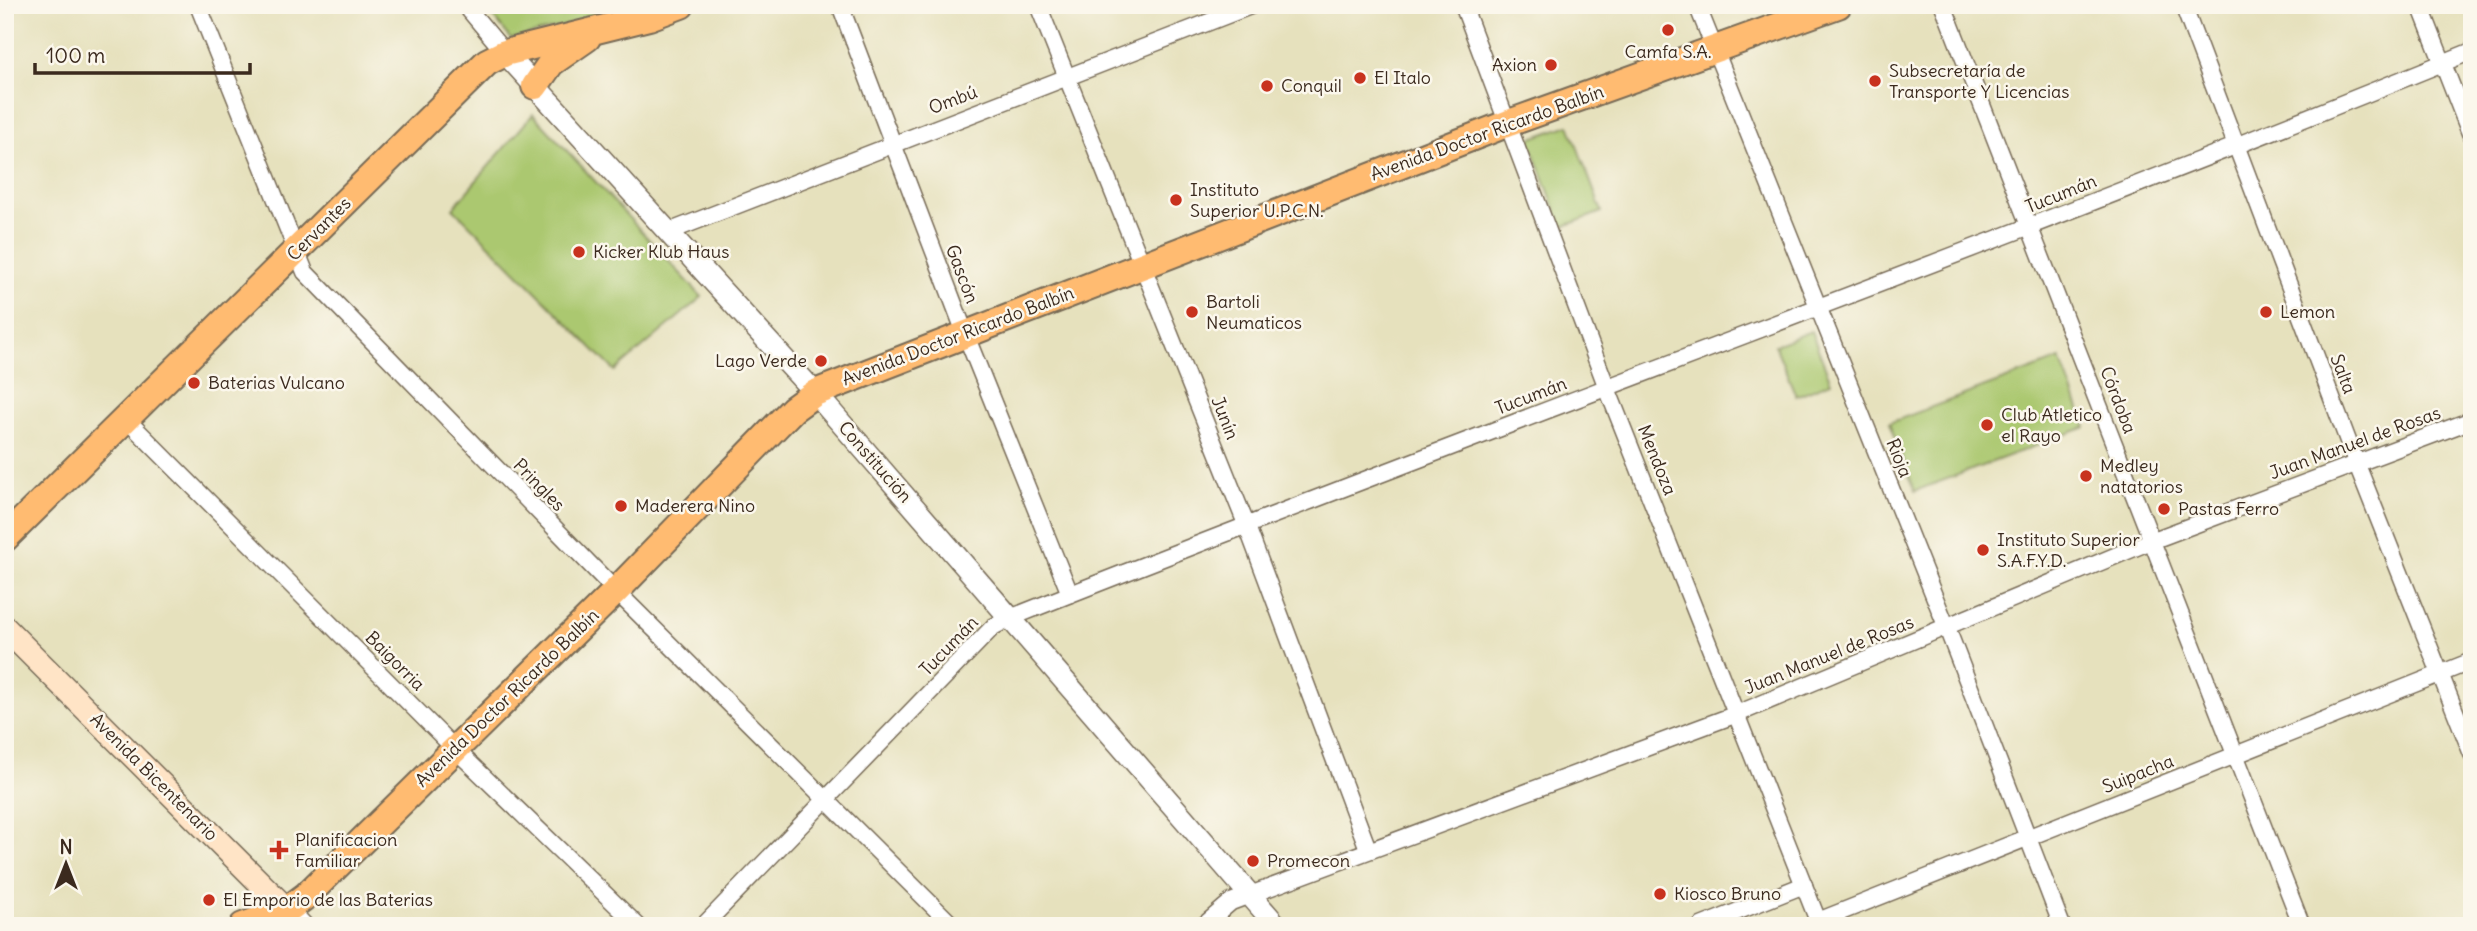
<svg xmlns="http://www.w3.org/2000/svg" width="2477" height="931" font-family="Delius,sans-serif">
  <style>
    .green { fill: #abc86f; stroke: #737946; stroke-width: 2 }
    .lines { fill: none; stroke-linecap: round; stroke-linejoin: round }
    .minor-casing { stroke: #776a56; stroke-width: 19 }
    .tertiary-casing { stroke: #776a56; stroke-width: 24 }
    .secondary-casing { stroke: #776a56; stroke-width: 26 }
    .primary-casing { stroke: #776a56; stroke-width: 30 }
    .minor { stroke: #fff; stroke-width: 16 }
    .tertiary { stroke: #fff; stroke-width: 21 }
    .secondary { stroke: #ffe4c6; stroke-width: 23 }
    .primary { stroke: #ffbb71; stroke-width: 26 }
    .poi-dot { fill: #c8321e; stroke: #fbf7ec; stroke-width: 2.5 }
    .labels { text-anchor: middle; stroke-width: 5; stroke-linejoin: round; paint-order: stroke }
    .poi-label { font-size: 18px; fill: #3b2a1e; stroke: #fbf7ec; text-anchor: start }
    .street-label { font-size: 18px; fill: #3b2a1e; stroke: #fbf7ec }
  </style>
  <rect width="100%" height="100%" fill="#fbf7ec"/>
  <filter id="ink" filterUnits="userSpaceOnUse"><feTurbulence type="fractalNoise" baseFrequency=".0143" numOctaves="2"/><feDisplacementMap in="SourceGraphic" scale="14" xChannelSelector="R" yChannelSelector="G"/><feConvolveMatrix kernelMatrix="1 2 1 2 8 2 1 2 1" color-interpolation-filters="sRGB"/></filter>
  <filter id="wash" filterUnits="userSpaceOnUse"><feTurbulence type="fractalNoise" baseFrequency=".00686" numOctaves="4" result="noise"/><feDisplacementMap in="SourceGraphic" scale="28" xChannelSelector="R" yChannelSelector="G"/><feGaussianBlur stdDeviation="1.57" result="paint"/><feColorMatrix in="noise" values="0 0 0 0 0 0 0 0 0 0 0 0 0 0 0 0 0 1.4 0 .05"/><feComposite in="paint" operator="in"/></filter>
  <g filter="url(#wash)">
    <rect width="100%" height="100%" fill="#e6e1bd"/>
    <!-- green -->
    <g class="green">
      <path d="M 484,5 L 635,5 L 636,9 L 511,39 Z"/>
      <path d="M 533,114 L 702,297 L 615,371 L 453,208 Z"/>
      <path d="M 1569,125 L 1602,212 L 1562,227 L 1529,139 Z"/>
      <path d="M 1811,331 L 1831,382 L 1796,396 L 1775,345 Z"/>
      <path d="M 2060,359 L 2086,427 L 1915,491 L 1889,423 Z"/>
    </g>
  </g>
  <g filter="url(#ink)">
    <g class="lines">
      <defs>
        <g id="minor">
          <path d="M 198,5 L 305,272 L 616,591 L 953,926"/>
          <path d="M 465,5 L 505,53"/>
          <path d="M 840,5 L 965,333 L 1070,594"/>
          <path d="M 1038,5 L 1246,524 L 1368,849"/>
          <path d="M 1463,5 L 1607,388 L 1820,926"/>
          <path d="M 1697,5 L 1947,628 L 2062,926"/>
          <path d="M 1943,5 L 2302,926"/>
          <path d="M 2183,5 L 2356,462 L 2472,754"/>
          <path d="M 2420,5 L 2472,138"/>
          <path d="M 668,232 L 1253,5"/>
          <path d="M 127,420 L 455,749 L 638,926"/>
          <path d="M 1818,921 L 2472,661"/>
          <path d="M 703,926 L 993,627 L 1010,618 C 1495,425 1988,249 2472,51"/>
          <path d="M 1203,926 L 1231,902 L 1737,714 L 2151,541 L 2472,420"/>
          <path d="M 1701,926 L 1804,885"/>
        </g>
        <g id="tertiary">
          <path d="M 505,53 L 815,393 L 1277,926"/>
          <path d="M 287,910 L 302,926"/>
        </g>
        <path id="secondary" d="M 5,628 L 287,910"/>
        <g id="primary">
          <path d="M 535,86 L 551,63 L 587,38"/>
          <path d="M 5,538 L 487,62 L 505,53 L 649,17 L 681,5"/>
          <path d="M 243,926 L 287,910 L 307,895 L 616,591 L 793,409 L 815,393 L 1509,123 L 1838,5"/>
        </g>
      </defs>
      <!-- minor casing -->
      <use href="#minor" class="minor-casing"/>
      <!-- tertiary casing -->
      <use href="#tertiary" class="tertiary-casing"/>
      <!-- secondary casing -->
      <use href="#secondary" class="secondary-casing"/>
      <!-- primary casing -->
      <use href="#primary" class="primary-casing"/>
      <!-- minor -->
      <use href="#minor" class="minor"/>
      <!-- tertiary -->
      <use href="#tertiary" class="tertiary"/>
      <!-- secondary -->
      <use href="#secondary" class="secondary"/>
      <!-- primary -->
      <use href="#primary" class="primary"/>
    </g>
  </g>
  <!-- markers -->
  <g class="poi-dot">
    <circle cx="1668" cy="30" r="7"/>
    <circle cx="1551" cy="65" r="7"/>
    <circle cx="1360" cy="78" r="7"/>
    <circle cx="1875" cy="81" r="7"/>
    <circle cx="1267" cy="86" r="7"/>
    <circle cx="1176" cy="200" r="7"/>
    <circle cx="579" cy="252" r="7"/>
    <circle cx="1192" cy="312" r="7"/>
    <circle cx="2266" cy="312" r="7"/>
    <circle cx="821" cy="361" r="7"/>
    <circle cx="194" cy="383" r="7"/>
    <circle cx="1987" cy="425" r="7"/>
    <circle cx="2086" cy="476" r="7"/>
    <circle cx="621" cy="506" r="7"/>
    <circle cx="2164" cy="509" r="7"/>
    <circle cx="1983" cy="550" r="7"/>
    <path d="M275.5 839.5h7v7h7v7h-7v7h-7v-7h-7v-7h7z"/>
    <circle cx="1253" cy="861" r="7"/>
    <circle cx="1660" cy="894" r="7"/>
    <circle cx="209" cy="900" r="7"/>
  </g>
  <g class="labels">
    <!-- poi labels -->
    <g class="poi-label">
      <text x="1668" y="58" text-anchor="middle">Camfa S.A.</text>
      <text x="1537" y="71" text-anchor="end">Axion</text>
      <text x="1889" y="77">Subsecretaría de<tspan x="1889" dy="21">Transporte Y Licencias</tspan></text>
      <text x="1374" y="84">El Italo</text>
      <text x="1281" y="92">Conquil</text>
      <text x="1190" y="196">Instituto<tspan x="1190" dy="21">Superior U.P.C.N.</tspan></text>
      <text x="593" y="258">Kicker Klub Haus</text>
      <text x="1206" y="308">Bartoli<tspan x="1206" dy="21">Neumaticos</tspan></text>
      <text x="2280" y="318">Lemon</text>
      <text x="807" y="367" text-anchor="end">Lago Verde</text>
      <text x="208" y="389">Baterias Vulcano</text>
      <text x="2001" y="421">Club Atletico<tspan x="2001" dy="21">el Rayo</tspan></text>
      <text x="2100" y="472">Medley<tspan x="2100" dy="21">natatorios</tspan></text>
      <text x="635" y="512">Maderera Nino</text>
      <text x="2178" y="515">Pastas Ferro</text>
      <text x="1997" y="546">Instituto Superior<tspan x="1997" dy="21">S.A.F.Y.D.</tspan></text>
      <text x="295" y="846">Planificacion<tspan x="295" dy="21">Familiar</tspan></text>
      <text x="1267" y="867">Promecon</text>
      <text x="1674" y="900">Kiosco Bruno</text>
      <text x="223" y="906">El Emporio de las Baterias</text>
    </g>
    <!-- street labels -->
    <g class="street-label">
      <text transform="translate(953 100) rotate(-21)" y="6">Ombú</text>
      <text transform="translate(1487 133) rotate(-20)" y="6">Avenida Doctor Ricardo Balbín</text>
      <text transform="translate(2061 194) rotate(-22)" y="6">Tucumán</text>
      <text transform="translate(319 229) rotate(-45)" y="6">Cervantes</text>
      <text transform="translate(962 274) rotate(69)" y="6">Gascón</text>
      <text transform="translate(958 336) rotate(-21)" y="6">Avenida Doctor Ricardo Balbín</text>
      <text transform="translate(2343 374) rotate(69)" y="6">Salta</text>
      <text transform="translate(1531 396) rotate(-21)" y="6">Tucumán</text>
      <text transform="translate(2118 400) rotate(69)" y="6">Córdoba</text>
      <text transform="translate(1225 418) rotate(68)" y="6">Junín</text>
      <text transform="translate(2355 443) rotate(-20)" y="6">Juan Manuel de Rosas</text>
      <text transform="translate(1899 458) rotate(68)" y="6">Rioja</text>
      <text transform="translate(1657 460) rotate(68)" y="6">Mendoza</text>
      <text transform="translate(875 462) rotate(49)" y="6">Constitución</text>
      <text transform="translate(539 485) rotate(46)" y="6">Pringles</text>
      <text transform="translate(949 646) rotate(-46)" y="6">Tucumán</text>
      <text transform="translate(1829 655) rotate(-22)" y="6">Juan Manuel de Rosas</text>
      <text transform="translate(395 661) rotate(45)" y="6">Baigorria</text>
      <text transform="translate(507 698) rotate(-44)" y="6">Avenida Doctor Ricardo Balbín</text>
      <text transform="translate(2138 774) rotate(-22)" y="6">Suipacha</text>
      <text transform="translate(154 777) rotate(45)" y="6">Avenida Bicentenario</text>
    </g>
  </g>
  <!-- margin -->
  <rect width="2477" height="931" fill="none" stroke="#fbf7ec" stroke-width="28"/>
  <!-- north arrow -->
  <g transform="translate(66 864)" stroke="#fbf7ec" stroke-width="5" paint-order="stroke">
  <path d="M0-5L12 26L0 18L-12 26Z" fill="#3b2a1e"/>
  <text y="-10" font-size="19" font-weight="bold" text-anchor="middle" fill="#3b2a1e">N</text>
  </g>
  <!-- scale -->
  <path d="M35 63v10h215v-10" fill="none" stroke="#3b2a1e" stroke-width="3.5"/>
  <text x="46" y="63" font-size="21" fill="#3b2a1e" stroke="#fbf7ec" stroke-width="5" paint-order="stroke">100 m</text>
</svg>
